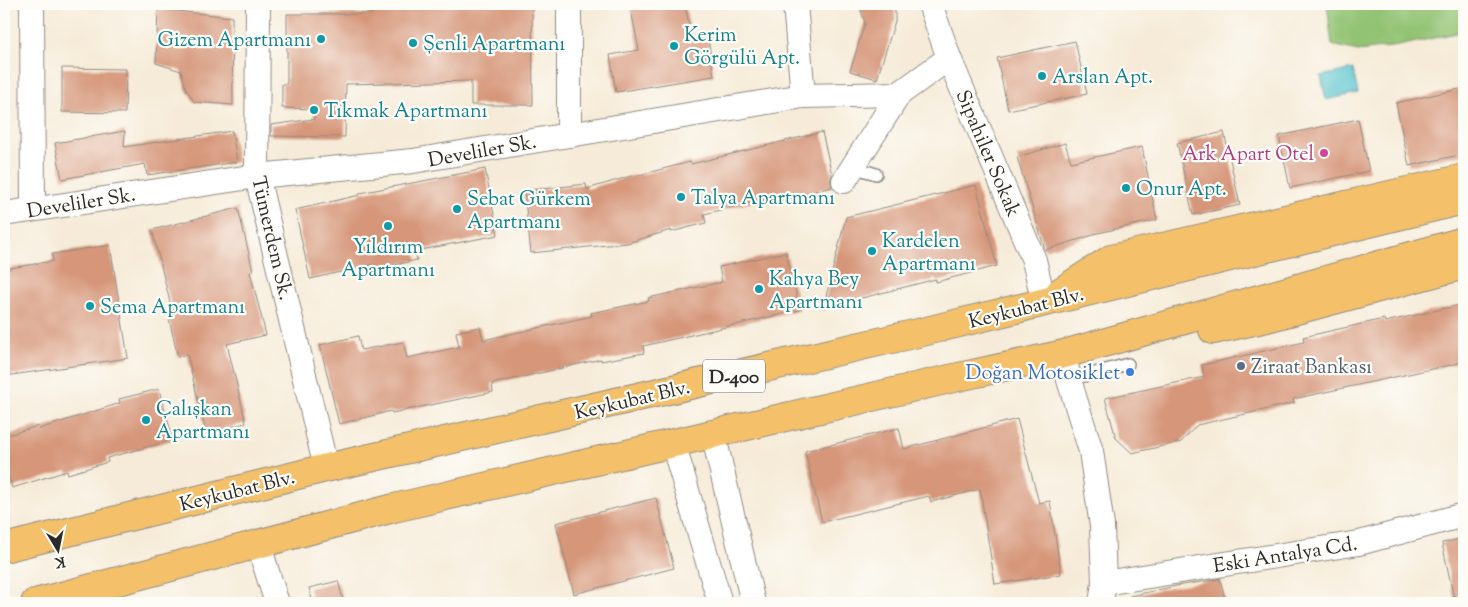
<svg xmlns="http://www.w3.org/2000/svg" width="1468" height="607" font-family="'Sorts Mill Goudy',serif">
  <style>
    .green { fill: #92c373; stroke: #5e774f }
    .water { fill: #57c3cf; stroke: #41777d }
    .building { fill: #d69679 }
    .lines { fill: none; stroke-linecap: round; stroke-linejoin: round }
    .lane-casing { stroke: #908b82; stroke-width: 14 }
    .street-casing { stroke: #908b82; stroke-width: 26 }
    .highway-casing { stroke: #908b82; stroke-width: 30 }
    .lane { stroke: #fff; stroke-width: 11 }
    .street { stroke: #fff; stroke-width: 24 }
    .highway { stroke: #f4c16a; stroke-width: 28 }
    .culture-dot { fill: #0f9aa8; stroke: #fdfcf7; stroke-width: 2 }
    .hotel-dot { fill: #d1479c; stroke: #fdfcf7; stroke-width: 2 }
    .service-dot { fill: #5c6f8a; stroke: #fdfcf7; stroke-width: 2 }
    .shop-dot { fill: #3f7fe0; stroke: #fdfcf7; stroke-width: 2 }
    .labels { text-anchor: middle; stroke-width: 4.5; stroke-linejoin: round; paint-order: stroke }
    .shield { fill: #fdfcf7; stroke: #6a6a68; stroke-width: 1 }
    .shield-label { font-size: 19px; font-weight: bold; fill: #2b2b2b }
    .culture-label { font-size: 20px; fill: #0d838f; stroke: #fdfcf7; text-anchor: start }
    .street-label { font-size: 20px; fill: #2b2b2b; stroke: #fdfcf7 }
    .hotel-label { font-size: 20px; fill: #b23c85; stroke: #fdfcf7; text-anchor: end }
    .service-label { font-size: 20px; fill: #4e5e75; stroke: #fdfcf7; text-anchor: start }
    .shop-label { font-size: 20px; fill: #366cbe; stroke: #fdfcf7; text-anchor: end }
  </style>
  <rect width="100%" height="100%" fill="#fdfcf7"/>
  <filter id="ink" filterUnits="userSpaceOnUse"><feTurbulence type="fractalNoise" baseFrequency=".02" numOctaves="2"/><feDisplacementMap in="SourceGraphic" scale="10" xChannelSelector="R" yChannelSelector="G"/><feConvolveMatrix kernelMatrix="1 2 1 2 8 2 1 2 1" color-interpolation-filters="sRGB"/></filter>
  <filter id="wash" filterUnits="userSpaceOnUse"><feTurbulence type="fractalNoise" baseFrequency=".0096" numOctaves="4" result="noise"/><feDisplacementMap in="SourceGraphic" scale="20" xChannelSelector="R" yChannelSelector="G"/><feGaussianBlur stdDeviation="1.12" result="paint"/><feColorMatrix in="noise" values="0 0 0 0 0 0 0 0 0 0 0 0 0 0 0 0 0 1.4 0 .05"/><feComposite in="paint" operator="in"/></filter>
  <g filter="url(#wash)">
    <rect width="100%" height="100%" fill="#f6ebd8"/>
    <!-- green -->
    <path class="green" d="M 1327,4 L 1464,4 L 1464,31 L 1399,46 L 1358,51 L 1332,45 Z"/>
    <!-- water -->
    <path class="water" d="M 1353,69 L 1358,93 L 1326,100 L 1321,76 Z"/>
    <g id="blocks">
      <!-- building -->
      <g class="building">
        <path d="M 371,4 L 532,4 L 533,105 L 471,105 L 471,81 L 346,84 L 345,137 L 271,136 L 271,125 L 314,119 L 314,109 L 282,108 L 282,84 L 287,84 L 287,14 L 371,14 Z"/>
        <path d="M 666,4 L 685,4 L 692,41 L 708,39 L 714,76 L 616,92 L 610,55 L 639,50 L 631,10 Z"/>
        <path d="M 859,4 L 895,7 L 895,21 L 877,79 L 850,71 L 865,23 Z"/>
        <path d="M 158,9 L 232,17 L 233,105 L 194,102 L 186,89 L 181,71 L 156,63 Z"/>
        <path d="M 1075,41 L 1087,94 L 1008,110 L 997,58 Z"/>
        <path d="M 62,68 L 126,69 L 125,113 L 62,112 Z"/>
        <path d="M 1464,88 L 1464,154 L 1409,166 L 1396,103 Z"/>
        <path d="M 1358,119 L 1369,171 L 1290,188 L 1279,136 Z"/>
        <path d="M 125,131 L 124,147 L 232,131 L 237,162 L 147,175 L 145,164 L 62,179 L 55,143 Z"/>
        <path d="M 822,132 L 832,175 L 830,181 L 832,187 L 778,200 L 778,196 L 704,214 L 706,223 L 671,232 L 671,230 L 627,243 L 531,253 L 524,191 L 586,184 L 587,189 L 635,175 L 635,176 L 690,162 L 691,164 Z"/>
        <path d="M 1224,132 L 1240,205 L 1193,215 L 1177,143 Z"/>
        <path d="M 1065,143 L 1071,162 L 1142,147 L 1157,220 L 1093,234 L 1093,235 L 1045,250 L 1017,157 Z"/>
        <path d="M 485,169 L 498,235 L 415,251 L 417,260 L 376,269 L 375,264 L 310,279 L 295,210 L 360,195 L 360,193 Z"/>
        <path d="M 976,185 L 997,266 L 936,282 L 936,279 L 823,308 L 846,217 Z"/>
        <path d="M 238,208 L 253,271 L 250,272 L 266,335 L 227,344 L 246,423 L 206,433 L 187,354 L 178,357 L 169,319 L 174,318 L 152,230 Z"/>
        <path d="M 110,245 L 128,358 L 5,376 L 4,367 L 4,269 L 53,261 L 52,254 Z"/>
        <path d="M 786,252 L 800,310 L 643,346 L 644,353 L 601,361 L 601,359 L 492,384 L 493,392 L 392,413 L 391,411 L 339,424 L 320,345 L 358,336 L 361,350 L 403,342 L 407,358 L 459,347 L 456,332 L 480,327 L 483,340 L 592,316 L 591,313 L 649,301 L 648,298 L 722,282 L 719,267 Z"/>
        <path d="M 1464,304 L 1464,362 L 1293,399 L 1294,403 L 1197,425 L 1181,442 L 1132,453 L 1116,438 L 1105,398 L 1204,377 L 1202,365 L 1304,342 L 1303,337 L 1384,319 L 1385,322 Z"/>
        <path d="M 159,389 L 173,440 L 107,458 L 108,462 L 68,474 L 67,471 L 12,488 L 4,461 L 4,436 L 38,426 L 39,429 L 120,403 L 119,399 Z"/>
        <path d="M 1017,419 L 1039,503 L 1050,501 L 1061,574 L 995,584 L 980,489 L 931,502 L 929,496 L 822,522 L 805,451 L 899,428 L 904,449 Z"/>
        <path d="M 656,498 L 674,568 L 574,594 L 556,523 Z"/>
        <path d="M 1464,538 L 1464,603 L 1455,603 L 1442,543 Z"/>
        <path d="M 1220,579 L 1226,603 L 1131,603 L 1130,596 L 1176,586 Z"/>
        <path d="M 338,581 L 344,603 L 313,603 L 309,588 Z"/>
      </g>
    </g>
  </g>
  <g filter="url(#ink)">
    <use href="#blocks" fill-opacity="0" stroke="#908b82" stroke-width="1"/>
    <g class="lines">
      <defs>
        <g id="lane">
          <path d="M 853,167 L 876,174"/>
          <path d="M 1069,380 L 1128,364"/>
        </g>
        <g id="street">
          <path d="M 32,4 L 33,209"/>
          <path d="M 258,4 L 257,176 L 326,468"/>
          <path d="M 795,4 L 803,96"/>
          <path d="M 930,4 L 949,58 L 1034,260 L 1044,303"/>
          <path d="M 569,135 L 569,4"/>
          <path d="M 844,181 L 899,94"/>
          <path d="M 4,214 L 257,176 L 413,161 L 803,96 L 899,94 L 949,58"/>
          <path d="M 1064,354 L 1069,380 L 1091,451 L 1102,526 L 1104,583 L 1101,603"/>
          <path d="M 713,433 L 753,603"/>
          <path d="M 673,443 L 720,603"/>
          <path d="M 258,543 L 277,603"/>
          <path d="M 1104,583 L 1359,543 L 1464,515"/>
        </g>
        <g id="highway">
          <path d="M 1060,292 L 1111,259 L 1464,178"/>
          <path d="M 1213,330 L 1267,318 L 1464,265"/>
          <path d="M 4,548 L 326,468 L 918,333 L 1464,200"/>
          <path d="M 35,603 L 394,508 L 954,378 L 1064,354 L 1464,241"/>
        </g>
      </defs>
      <!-- lane casing -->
      <use href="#lane" class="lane-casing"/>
      <!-- street casing -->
      <use href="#street" class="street-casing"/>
      <!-- highway casing -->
      <use href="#highway" class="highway-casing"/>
      <!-- lane -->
      <use href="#lane" class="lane"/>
      <!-- street -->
      <use href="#street" class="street"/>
      <!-- highway -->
      <use href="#highway" class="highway"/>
    </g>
  </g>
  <!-- markers -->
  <g class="culture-dot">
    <circle cx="321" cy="39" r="5"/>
    <circle cx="413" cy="43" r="5"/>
    <circle cx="674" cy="46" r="5"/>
    <circle cx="1042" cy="76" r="5"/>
    <circle cx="314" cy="110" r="5"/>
    <circle cx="1126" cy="188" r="5"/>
    <circle cx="681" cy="197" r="5"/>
    <circle cx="457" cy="209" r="5"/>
    <circle cx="388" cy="226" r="5"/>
    <circle cx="872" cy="251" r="5"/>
    <circle cx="759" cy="289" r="5"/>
    <circle cx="90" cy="306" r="5"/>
    <circle cx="146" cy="420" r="5"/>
  </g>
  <circle class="hotel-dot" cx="1324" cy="153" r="5"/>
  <circle class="service-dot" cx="1241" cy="366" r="5"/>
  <circle class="shop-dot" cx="1130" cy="372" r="5"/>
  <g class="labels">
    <!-- shield labels -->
    <rect class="shield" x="703" y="359.5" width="62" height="33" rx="4"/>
    <g class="shield-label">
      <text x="734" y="383">D-400</text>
    </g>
    <!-- culture labels -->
    <g class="culture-label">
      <text x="684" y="41">Kerim<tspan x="684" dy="23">Görgülü Apt.</tspan></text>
      <text x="311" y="46" text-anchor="end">Gizem Apartmanı</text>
      <text x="423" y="50">Şenli Apartmanı</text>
      <text x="1052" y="83">Arslan Apt.</text>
      <text x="324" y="117">Tıkmak Apartmanı</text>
      <text x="1136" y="195">Onur Apt.</text>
      <text x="691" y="204">Talya Apartmanı</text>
      <text x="467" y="205">Sebat Gürkem<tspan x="467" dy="23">Apartmanı</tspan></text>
      <text x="882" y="247">Kardelen<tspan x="882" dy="23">Apartmanı</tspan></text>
      <text x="388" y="253" text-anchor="middle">Yıldırım<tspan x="388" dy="23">Apartmanı</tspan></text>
      <text x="769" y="285">Kahya Bey<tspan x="769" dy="23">Apartmanı</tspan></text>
      <text x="100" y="313">Sema Apartmanı</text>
      <text x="156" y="415">Çalışkan<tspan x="156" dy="23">Apartmanı</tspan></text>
    </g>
    <!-- street labels -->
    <g class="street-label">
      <text transform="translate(482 150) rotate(-10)" y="7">Develiler Sk.</text>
      <text transform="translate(989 153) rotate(67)" y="7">Sipahiler Sokak</text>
      <text transform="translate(81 202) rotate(-9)" y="7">Develiler Sk.</text>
      <text transform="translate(273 238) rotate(77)" y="7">Tümerdem Sk.</text>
      <text transform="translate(1026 307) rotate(-14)" y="7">Keykubat Blv.</text>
      <text transform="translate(632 399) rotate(-13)" y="7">Keykubat Blv.</text>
      <text transform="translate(237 490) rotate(-14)" y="7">Keykubat Blv.</text>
      <text transform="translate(1285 554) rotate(-9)" y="7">Eski Antalya Cd.</text>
    </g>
    <!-- hotel labels -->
    <g class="hotel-label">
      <text x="1314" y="160">Ark Apart Otel</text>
    </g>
    <!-- service labels -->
    <g class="service-label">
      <text x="1251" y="373">Ziraat Bankası</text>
    </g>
    <!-- shop labels -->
    <g class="shop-label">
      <text x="1120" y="379">Doğan Motosiklet</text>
    </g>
  </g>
  <!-- margin -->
  <rect width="1468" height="607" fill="none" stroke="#fdfcf7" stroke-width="20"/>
  <!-- north arrow -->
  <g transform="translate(58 550) rotate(170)" stroke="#fdfcf7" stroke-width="4" paint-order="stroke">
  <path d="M0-4L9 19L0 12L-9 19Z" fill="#2b2b2b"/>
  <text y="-8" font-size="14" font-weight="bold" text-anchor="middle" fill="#2b2b2b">K</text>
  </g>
</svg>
